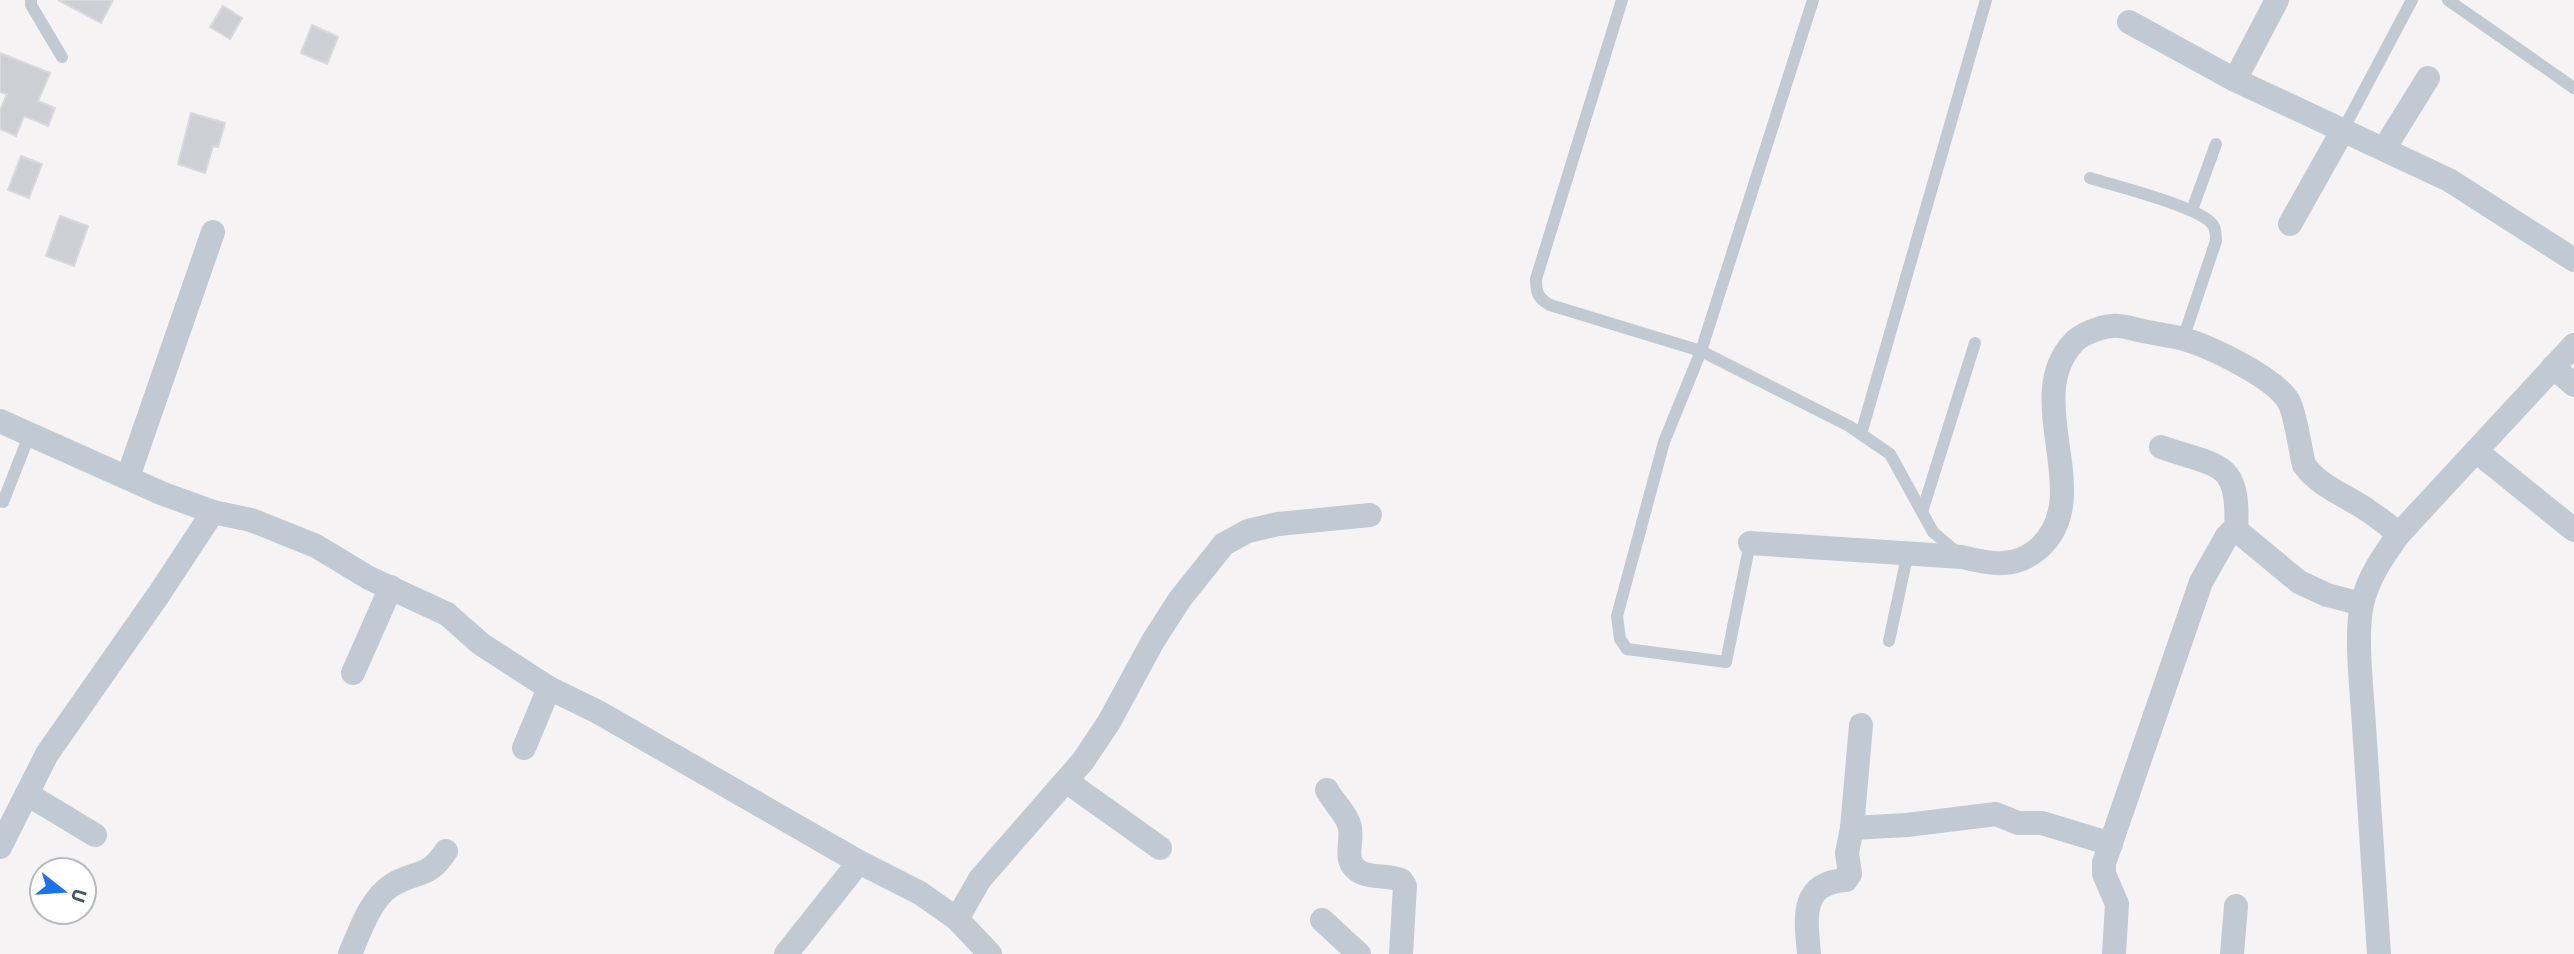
<svg xmlns="http://www.w3.org/2000/svg" width="2574" height="954" font-family="'IBM Plex Sans',sans-serif">
  <style>
    .building { fill: #cdcfd5; stroke: #d7d9de; stroke-width: 2 }
    .lines { fill: none; stroke-linecap: round; stroke-linejoin: round }
    .lane { stroke: #c1cad2; stroke-width: 12 }
    .street { stroke: #c1cad2; stroke-width: 24 }
  </style>
  <rect width="100%" height="100%" fill="#f5f3f3"/>
  <!-- building -->
  <g class="building">
    <path d="M 58,0 L 113,0 L 101,23 Z"/>
    <path d="M 223,6 L 242,18 L 230,39 L 210,27 Z"/>
    <path d="M 312,25 L 338,37 L 327,64 L 301,53 Z"/>
    <path d="M 0,53 L 50,73 L 38,101 L 55,108 L 48,126 L 24,116 L 16,136 L 0,129 L 0,111 L 7,94 L 0,92 Z"/>
    <path d="M 191,113 L 225,123 L 218,147 L 213,146 L 205,173 L 178,164 Z"/>
    <path d="M 21,156 L 42,164 L 29,198 L 8,190 Z"/>
    <path d="M 60,216 L 88,226 L 74,266 L 46,256 Z"/>
  </g>
  <g class="lines">
    <!-- lane -->
    <g class="lane">
      <path d="M 31,0 L 31,5 L 62,57"/>
      <path d="M 1622,0 L 1536,279 C 1536,293 1538,298 1550,305 L 1701,351 L 1849,426 L 1890,454 L 1933,532 L 1960,555"/>
      <path d="M 2448,0 L 2574,88"/>
      <path d="M 2343,130 L 2412,0"/>
      <path d="M 2090,178 C 2115,186 2201,207 2213,225 C 2216,230 2216,236 2216,241 L 2183,339"/>
      <path d="M 2192,210 L 2216,144"/>
      <path d="M 1861,434 L 1986,0"/>
      <path d="M 3,502 L 29,436"/>
      <path d="M 1922,512 L 1975,343"/>
      <path d="M 1750,543 L 1726,662 L 1627,649 L 1620,639 L 1617,616 L 1664,442 L 1701,351 L 1813,0"/>
      <path d="M 1889,641 L 1908,552"/>
    </g>
    <!-- street -->
    <g class="street">
      <path d="M 2129,22 L 2235,80 L 2449,180 L 2574,260"/>
      <path d="M 2235,80 L 2277,0"/>
      <path d="M 2384,149 L 2428,78"/>
      <path d="M 2290,224 L 2343,130"/>
      <path d="M 2553,367 L 2574,385"/>
      <path d="M 0,421 L 161,493 L 213,512 L 251,520 L 316,546 L 369,578 L 447,614 L 481,644 L 549,688 L 598,712 L 859,862 L 920,893 L 957,919 L 990,954"/>
      <path d="M 2161,447 C 2221,468 2240,460 2236,532"/>
      <path d="M 2476,451 L 2574,530"/>
      <path d="M 128,477 L 213,232"/>
      <path d="M 1750,543 L 1962,557 C 1989,564 2015,569 2038,549 C 2098,497 2020,401 2073,343 C 2081,334 2100,327 2112,326 C 2120,325 2130,328 2138,330 C 2152,333 2166,335 2180,338 C 2207,345 2275,377 2289,402 C 2296,416 2300,449 2304,465 C 2320,487 2345,495 2367,510 C 2378,517 2389,526 2399,534"/>
      <path d="M 353,673 L 391,587"/>
      <path d="M 524,748 L 549,688"/>
      <path d="M 1066,781 L 1160,848"/>
      <path d="M 1327,790 C 1333,802 1348,815 1350,828 C 1353,845 1341,863 1362,873 C 1374,878 1389,875 1401,880 L 1405,886 L 1401,954"/>
      <path d="M 27,794 L 95,835"/>
      <path d="M 1852,828 L 1907,825 L 1996,814 L 2018,823 L 2042,823 L 2111,844"/>
      <path d="M 0,847 L 47,754 L 159,594 L 213,512"/>
      <path d="M 957,919 L 980,879 L 1083,761 L 1109,722 L 1153,641 L 1180,599 L 1224,544 L 1248,531 L 1278,524 L 1370,515"/>
      <path d="M 1322,920 L 1359,954"/>
      <path d="M 350,954 C 360,931 370,899 392,885 C 417,870 428,879 446,851"/>
      <path d="M 786,954 L 859,862"/>
      <path d="M 1809,954 C 1806,919 1799,883 1846,880 L 1850,874 L 1847,853 L 1852,828 L 1861,725"/>
      <path d="M 2114,954 L 2117,904 L 2104,874 L 2104,863 L 2201,582 L 2227,536 L 2231,532 L 2241,534 L 2299,582 L 2327,595 L 2362,604"/>
      <path d="M 2232,954 L 2236,906"/>
      <path d="M 2379,954 C 2374,878 2369,802 2364,726 C 2362,692 2355,635 2362,604 C 2368,577 2384,555 2399,534 L 2574,345"/>
    </g>
  </g>
  <!-- north arrow -->
  <g transform="translate(63 891) rotate(107)"><circle r="33" fill="#ffffff" stroke="#b7bbc0" stroke-width="2"/>
  <path d="M0-5L12 26L0 18L-12 26Z" fill="#1a73e8"/>
  <text y="-10" font-size="19" font-weight="bold" text-anchor="middle" fill="#4a5661">U</text>
  </g>
</svg>
